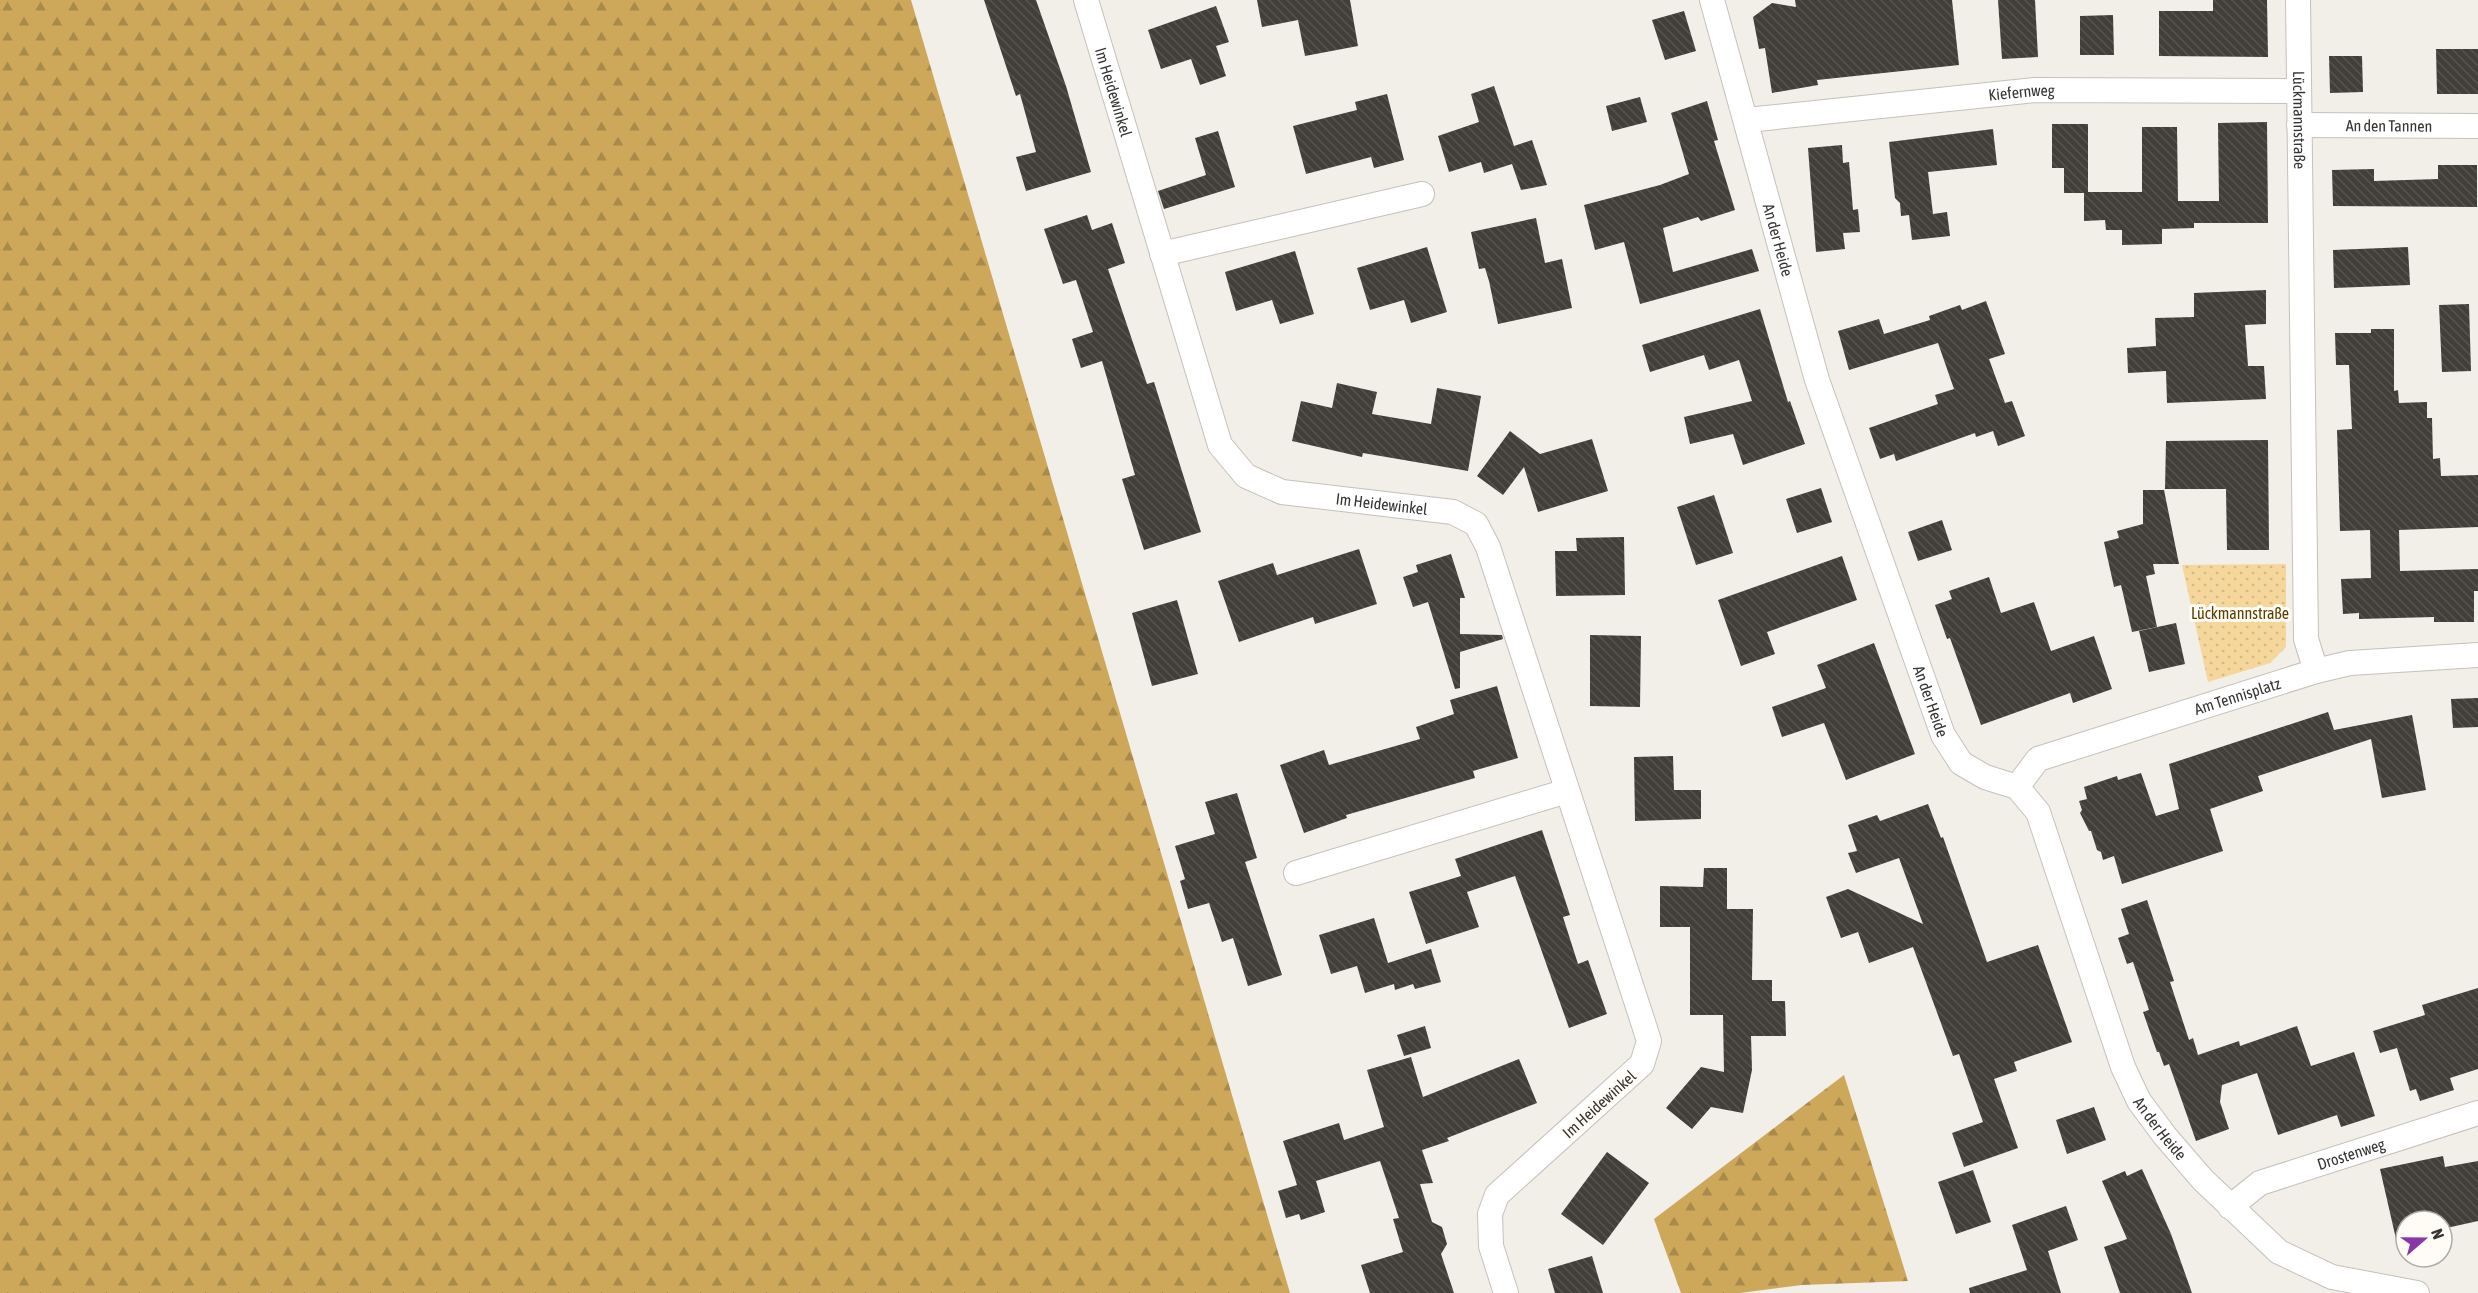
<svg xmlns="http://www.w3.org/2000/svg" width="2478" height="1293" font-family="'Asap Condensed',sans-serif">
  <style>
    .forest { fill: url(#forest-firs) }
    .park { fill: url(#park-dots) }
    .building { fill: url(#building-back-hatch) }
    .lines { fill: none; stroke-linecap: round; stroke-linejoin: round }
    .street-casing { stroke: #c5c1bb; stroke-width: 26 }
    .street { stroke: #fff; stroke-width: 24 }
    .labels { text-anchor: middle; stroke-width: 6; stroke-linejoin: round; paint-order: stroke }
    .street-label { font-size: 16px; fill: #373533; stroke: #fffcf6 }
    .park-label { font-size: 16px; fill: #594000; stroke: #fffcf6 }
  </style>
  <defs>
    <pattern id="forest-firs" width="22" height="20" patternUnits="userSpaceOnUse" patternTransform="scale(1.5)"><rect width="22" height="20" fill="#cea85a"/><path d="M5 1l3.5 6h-7zM16 11l3.5 6h-7z" fill="#a88a4b"/></pattern>
    <pattern id="park-dots" width="8" height="8" patternUnits="userSpaceOnUse" patternTransform="scale(1.5)"><rect width="8" height="8" fill="#f5d79b"/><path d="M2 2h.1M6 6h.1" fill="none" stroke="#d3b986" stroke-width="1.8" stroke-linecap="round"/></pattern>
    <pattern id="building-back-hatch" width="6" height="6" patternUnits="userSpaceOnUse" patternTransform="scale(1.5)"><rect width="6" height="6" fill="#423f3a"/><path d="M-1 5l2 2M0 0l6 6M5-1l2 2" fill="none" stroke="#55534e"/></pattern>
  </defs>
  <rect width="100%" height="100%" fill="#f2eee8"/>
  <!-- forest -->
  <g class="forest">
    <path d="M 0,0 L 911,0 L 1290,1293 L 0,1293 Z"/>
    <path d="M 1844,1075 L 1908,1281 L 1802,1285 L 1740,1293 L 1681,1293 L 1654,1219 Z"/>
  </g>
  <!-- park -->
  <path class="park" d="M 2286,564 L 2286,647 L 2270,663 L 2208,682 L 2182,565 Z"/>
  <!-- building -->
  <g class="building">
    <path d="M 984,0 L 1036,0 L 1066,86 L 1091,172 L 1026,191 L 1016,157 L 1036,152 L 1020,94 L 1016,96 Z"/>
    <path d="M 1257,0 L 1350,0 L 1358,46 L 1305,56 L 1298,20 L 1262,27 Z"/>
    <path d="M 1795,0 L 1952,0 L 1959,65 L 1817,80 L 1818,85 L 1772,93 L 1765,48 L 1759,49 L 1753,17 L 1772,3 L 1796,7 Z"/>
    <path d="M 1998,0 L 2035,0 L 2038,57 L 2002,59 Z"/>
    <path d="M 2213,0 L 2267,0 L 2268,57 L 2159,56 L 2159,11 L 2213,11 Z"/>
    <path d="M 1216,6 L 1229,42 L 1216,46 L 1226,76 L 1200,85 L 1191,59 L 1161,69 L 1148,30 Z"/>
    <path d="M 1684,11 L 1696,51 L 1665,60 L 1652,20 Z"/>
    <path d="M 2113,15 L 2114,55 L 2080,55 L 2080,16 Z"/>
    <path d="M 2436,49 L 2478,49 L 2478,94 L 2437,94 Z"/>
    <path d="M 2329,56 L 2362,56 L 2363,92 L 2330,93 Z"/>
    <path d="M 1494,86 L 1514,146 L 1532,140 L 1547,185 L 1521,190 L 1512,164 L 1484,173 L 1481,162 L 1449,172 L 1438,136 L 1479,122 L 1471,94 Z"/>
    <path d="M 1387,94 L 1404,160 L 1374,168 L 1371,157 L 1306,174 L 1293,126 L 1357,110 L 1355,102 Z"/>
    <path d="M 1640,97 L 1647,122 L 1612,131 L 1606,106 Z"/>
    <path d="M 1707,101 L 1718,140 L 1714,141 L 1735,210 L 1701,221 L 1698,217 L 1663,228 L 1673,272 L 1752,249 L 1759,271 L 1640,304 L 1624,242 L 1595,250 L 1584,205 L 1660,185 L 1689,174 L 1671,113 Z"/>
    <path d="M 2267,122 L 2268,223 L 2194,223 L 2194,228 L 2162,229 L 2162,244 L 2122,245 L 2122,230 L 2106,230 L 2105,220 L 2084,221 L 2084,193 L 2064,193 L 2064,168 L 2052,168 L 2052,124 L 2088,124 L 2088,192 L 2142,192 L 2142,127 L 2177,127 L 2178,201 L 2219,201 L 2218,123 Z"/>
    <path d="M 1993,129 L 1997,165 L 1928,172 L 1933,214 L 1947,212 L 1950,236 L 1912,240 L 1909,215 L 1901,216 L 1900,203 L 1895,198 L 1889,142 Z"/>
    <path d="M 1218,131 L 1235,187 L 1164,209 L 1158,191 L 1206,175 L 1195,138 Z"/>
    <path d="M 1842,145 L 1843,163 L 1849,162 L 1853,210 L 1858,209 L 1860,232 L 1843,233 L 1845,249 L 1816,252 L 1808,148 Z"/>
    <path d="M 2438,165 L 2477,165 L 2477,207 L 2333,206 L 2332,170 L 2374,169 L 2374,181 L 2438,179 Z"/>
    <path d="M 1087,215 L 1092,230 L 1112,223 L 1125,263 L 1108,269 L 1147,384 L 1154,382 L 1201,532 L 1144,550 L 1122,479 L 1135,475 L 1102,361 L 1081,368 L 1072,339 L 1093,332 L 1076,280 L 1063,284 L 1044,229 Z"/>
    <path d="M 1536,218 L 1545,263 L 1562,259 L 1572,308 L 1498,324 L 1489,281 L 1485,268 L 1479,269 L 1471,232 Z"/>
    <path d="M 1427,247 L 1447,312 L 1411,323 L 1404,300 L 1370,310 L 1357,268 Z"/>
    <path d="M 2408,247 L 2410,285 L 2334,288 L 2333,250 Z"/>
    <path d="M 1295,251 L 1314,314 L 1280,324 L 1272,300 L 1236,311 L 1225,272 Z"/>
    <path d="M 2266,290 L 2266,324 L 2245,325 L 2248,366 L 2264,366 L 2266,399 L 2167,403 L 2166,371 L 2128,373 L 2127,348 L 2156,346 L 2155,318 L 2194,317 L 2194,293 Z"/>
    <path d="M 1986,301 L 2005,354 L 1989,359 L 2005,403 L 2012,401 L 2025,436 L 1998,446 L 1993,431 L 1976,437 L 1975,433 L 1896,461 L 1894,454 L 1880,459 L 1869,428 L 1938,404 L 1935,395 L 1954,389 L 1938,343 L 1849,370 L 1838,331 L 1879,319 L 1884,334 L 1930,320 L 1929,316 L 1960,305 L 1962,310 Z"/>
    <path d="M 2469,304 L 2471,371 L 2442,372 L 2439,305 Z"/>
    <path d="M 1760,309 L 1788,402 L 1790,401 L 1805,444 L 1743,465 L 1733,434 L 1690,444 L 1684,417 L 1752,401 L 1739,360 L 1709,370 L 1704,355 L 1650,372 L 1642,345 Z"/>
    <path d="M 2371,329 L 2394,329 L 2394,391 L 2398,390 L 2399,403 L 2427,402 L 2427,418 L 2432,418 L 2433,459 L 2440,458 L 2441,476 L 2478,475 L 2478,527 L 2399,530 L 2400,571 L 2478,569 L 2478,591 L 2474,591 L 2474,622 L 2434,622 L 2434,617 L 2359,619 L 2359,613 L 2343,614 L 2341,579 L 2371,578 L 2370,530 L 2340,531 L 2337,430 L 2352,429 L 2349,365 L 2336,365 L 2335,333 L 2371,333 Z"/>
    <path d="M 1337,383 L 1377,392 L 1372,414 L 1431,424 L 1437,388 L 1481,396 L 1468,471 L 1363,453 L 1362,457 L 1292,441 L 1301,401 L 1332,408 Z"/>
    <path d="M 1510,431 L 1540,454 L 1592,439 L 1608,491 L 1538,512 L 1524,467 L 1503,495 L 1477,476 Z"/>
    <path d="M 2268,440 L 2269,550 L 2227,550 L 2226,489 L 2165,489 L 2166,441 Z"/>
    <path d="M 1821,488 L 1832,522 L 1797,533 L 1786,499 Z"/>
    <path d="M 2143,490 L 2164,490 L 2179,564 L 2153,564 L 2155,574 L 2146,576 L 2157,627 L 2132,632 L 2121,585 L 2114,587 L 2104,542 L 2119,538 L 2117,531 L 2143,524 Z"/>
    <path d="M 1714,495 L 1733,553 L 1696,565 L 1677,507 Z"/>
    <path d="M 1942,520 L 1952,550 L 1918,561 L 1908,532 Z"/>
    <path d="M 1624,537 L 1625,595 L 1556,596 L 1555,551 L 1577,551 L 1576,538 Z"/>
    <path d="M 1359,549 L 1377,604 L 1315,624 L 1313,617 L 1239,642 L 1218,581 L 1273,563 L 1277,575 Z"/>
    <path d="M 1451,554 L 1465,598 L 1460,598 L 1460,634 L 1502,635 L 1503,639 L 1460,652 L 1460,688 L 1455,689 L 1428,602 L 1413,607 L 1403,577 L 1418,572 L 1416,565 Z"/>
    <path d="M 1842,556 L 1857,600 L 1767,632 L 1775,654 L 1741,666 L 1718,600 Z"/>
    <path d="M 1989,577 L 2001,613 L 2034,602 L 2051,651 L 2094,636 L 2112,689 L 2073,703 L 2070,693 L 1981,725 L 1950,638 L 1947,639 L 1935,605 L 1952,599 L 1949,591 Z"/>
    <path d="M 1177,600 L 1198,674 L 1152,686 L 1132,613 Z"/>
    <path d="M 2176,623 L 2185,664 L 2149,672 L 2139,631 Z"/>
    <path d="M 1590,635 L 1641,636 L 1640,707 L 1590,706 Z"/>
    <path d="M 1874,643 L 1915,754 L 1846,780 L 1824,723 L 1782,737 L 1772,707 L 1826,688 L 1817,665 Z"/>
    <path d="M 1497,686 L 1518,758 L 1473,771 L 1475,778 L 1346,815 L 1347,818 L 1304,833 L 1280,765 L 1324,750 L 1329,765 L 1420,739 L 1416,727 L 1454,714 L 1450,700 Z"/>
    <path d="M 2478,698 L 2478,727 L 2453,728 L 2451,699 Z"/>
    <path d="M 2328,712 L 2334,730 L 2412,715 L 2426,790 L 2382,798 L 2371,739 L 2258,776 L 2263,791 L 2210,809 L 2223,851 L 2122,884 L 2114,856 L 2103,860 L 2101,852 L 2097,850 L 2091,831 L 2089,831 L 2080,813 L 2082,810 L 2079,801 L 2087,799 L 2084,787 L 2117,776 L 2118,780 L 2141,773 L 2156,816 L 2179,809 L 2169,764 Z"/>
    <path d="M 1673,756 L 1674,790 L 1701,790 L 1701,819 L 1635,821 L 1634,757 Z"/>
    <path d="M 1237,793 L 1257,858 L 1245,862 L 1282,975 L 1248,986 L 1233,938 L 1222,942 L 1209,903 L 1188,909 L 1180,881 L 1185,879 L 1175,846 L 1215,834 L 1205,802 Z"/>
    <path d="M 1928,804 L 1941,838 L 1943,837 L 1987,962 L 2038,945 L 2072,1042 L 2014,1062 L 2017,1071 L 1994,1079 L 2018,1148 L 1964,1167 L 1952,1133 L 1983,1122 L 1959,1054 L 1953,1056 L 1913,947 L 1869,963 L 1858,932 L 1841,938 L 1826,897 L 1848,889 L 1923,924 L 1899,858 L 1856,873 L 1848,853 L 1857,851 L 1848,825 L 1877,815 L 1880,821 Z"/>
    <path d="M 1542,830 L 1570,915 L 1563,917 L 1578,964 L 1588,960 L 1607,1014 L 1569,1028 L 1515,876 L 1467,892 L 1479,927 L 1426,944 L 1409,892 L 1461,876 L 1455,859 Z"/>
    <path d="M 1704,868 L 1727,868 L 1727,909 L 1753,909 L 1752,980 L 1772,980 L 1772,1001 L 1785,1001 L 1786,1036 L 1751,1036 L 1752,1070 L 1743,1113 L 1711,1107 L 1692,1129 L 1666,1108 L 1701,1067 L 1724,1072 L 1723,1015 L 1690,1015 L 1690,927 L 1660,927 L 1660,886 L 1703,887 Z"/>
    <path d="M 2147,900 L 2174,981 L 2170,982 L 2189,1040 L 2193,1038 L 2198,1055 L 2239,1041 L 2240,1046 L 2297,1026 L 2311,1066 L 2354,1052 L 2375,1116 L 2341,1127 L 2337,1115 L 2278,1135 L 2257,1073 L 2222,1085 L 2220,1102 L 2229,1129 L 2196,1141 L 2169,1064 L 2164,1066 L 2159,1052 L 2157,1052 L 2143,1012 L 2149,1010 L 2133,962 L 2127,964 L 2118,938 L 2129,934 L 2121,909 Z"/>
    <path d="M 1374,918 L 1388,963 L 1431,949 L 1441,982 L 1415,989 L 1413,984 L 1395,990 L 1394,984 L 1365,993 L 1357,966 L 1331,974 L 1319,935 Z"/>
    <path d="M 2478,988 L 2478,1069 L 2450,1078 L 2454,1090 L 2420,1101 L 2416,1089 L 2410,1091 L 2397,1048 L 2380,1053 L 2373,1031 L 2425,1015 L 2422,1005 Z"/>
    <path d="M 1425,1026 L 1431,1048 L 1404,1056 L 1397,1035 Z"/>
    <path d="M 1411,1057 L 1423,1097 L 1519,1059 L 1537,1103 L 1447,1138 L 1449,1141 L 1422,1150 L 1433,1183 L 1420,1184 L 1432,1222 L 1442,1227 L 1447,1244 L 1441,1254 L 1454,1293 L 1370,1293 L 1361,1265 L 1403,1252 L 1393,1219 L 1399,1218 L 1380,1161 L 1316,1181 L 1325,1212 L 1301,1220 L 1299,1214 L 1286,1218 L 1278,1191 L 1297,1185 L 1283,1141 L 1339,1123 L 1344,1140 L 1384,1127 L 1367,1070 Z"/>
    <path d="M 2094,1107 L 2106,1140 L 2067,1154 L 2056,1120 Z"/>
    <path d="M 1607,1152 L 1649,1183 L 1603,1245 L 1561,1214 Z"/>
    <path d="M 2443,1156 L 2445,1167 L 2478,1161 L 2478,1221 L 2442,1229 L 2442,1221 L 2406,1221 L 2406,1237 L 2396,1239 L 2380,1169 Z"/>
    <path d="M 2142,1169 L 2171,1234 L 2192,1293 L 2120,1293 L 2104,1247 L 2127,1239 L 2102,1181 L 2125,1171 L 2127,1176 Z"/>
    <path d="M 1973,1170 L 1991,1222 L 1956,1234 L 1938,1182 Z"/>
    <path d="M 2066,1206 L 2078,1240 L 2048,1251 L 2061,1293 L 1970,1293 L 1969,1288 L 2027,1270 L 2012,1225 Z"/>
    <path d="M 1592,1256 L 1603,1293 L 1555,1293 L 1548,1269 Z"/>
  </g>
  <g class="lines">
    <defs>
      <g id="street">
        <path id="s1" d="M 1086,0 L 1220,445 L 1246,476 L 1282,492 L 1453,512 L 1476,524 L 1488,547 L 1642,1019 L 1649,1041 L 1642,1064 L 1497,1195 L 1490,1214 L 1491,1246 L 1506,1293"/>
        <path id="s2" d="M 1712,0 L 1817,380 L 1943,735 L 1961,763 L 1985,777 L 2017,787 L 2038,812 L 2123,1067 L 2139,1101 L 2165,1136 L 2203,1180 L 2279,1252 L 2332,1277 L 2417,1293"/>
        <path id="s3" d="M 2298,0 L 2306,639 L 2316,671"/>
        <path id="s4" d="M 1747,120 L 2035,90 L 2297,91"/>
        <path id="s5" d="M 2299,125 L 2478,126"/>
        <path d="M 1162,254 L 1422,194"/>
        <path id="s6" d="M 2017,787 L 2038,759 L 2316,671 L 2350,663 L 2478,655"/>
        <path d="M 1296,873 L 1567,791"/>
        <path id="s7" d="M 2230,1207 L 2260,1183 L 2478,1113"/>
      </g>
    </defs>
    <!-- street casing -->
    <use href="#street" class="street-casing"/>
    <!-- street -->
    <use href="#street" class="street"/>
  </g>
  <g class="labels">
    <!-- street labels -->
    <g class="street-label">
      <text dy="6" stroke="none"><textPath href="#s1" startOffset="96">Im Heidewinkel</textPath></text>
      <text dy="6" stroke="none"><textPath href="#s4" startOffset="276">Kiefernweg</textPath></text>
      <text dy="6" stroke="none"><textPath href="#s3" startOffset="120">Lückmannstraße</textPath></text>
      <text dy="6" stroke="none"><textPath href="#s5" startOffset="90">An den Tannen</textPath></text>
      <text dy="6" stroke="none"><textPath href="#s2" startOffset="249">An der Heide</textPath></text>
      <text dy="6" stroke="none"><textPath href="#s1" startOffset="645">Im Heidewinkel</textPath></text>
      <text dy="6" stroke="none"><textPath href="#s6" startOffset="244">Am Tennisplatz</textPath></text>
      <text dy="6" stroke="none"><textPath href="#s2" startOffset="735">An der Heide</textPath></text>
      <text transform="translate(1599 1104) rotate(-42)" y="6">Im Heidewinkel</text>
      <text dy="6" stroke="none"><textPath href="#s2" startOffset="1239">An der Heide</textPath></text>
      <text dy="6" stroke="none"><textPath href="#s7" startOffset="134">Drostenweg</textPath></text>
    </g>
    <!-- park labels -->
    <g class="park-label">
      <text x="2240" y="619">Lückmannstraße</text>
    </g>
  </g>
  <!-- north arrow -->
  <g transform="translate(2424 1239) rotate(70)"><circle r="28" fill="#fffcf6" stroke="#afaca8" stroke-width="1.5"/>
  <path d="M0-4.5L10 22L0 15L-10 22Z" fill="#8a37a6"/>
  <text y="-9" font-size="16" font-weight="bold" text-anchor="middle" fill="#373533">N</text>
  </g>
</svg>
